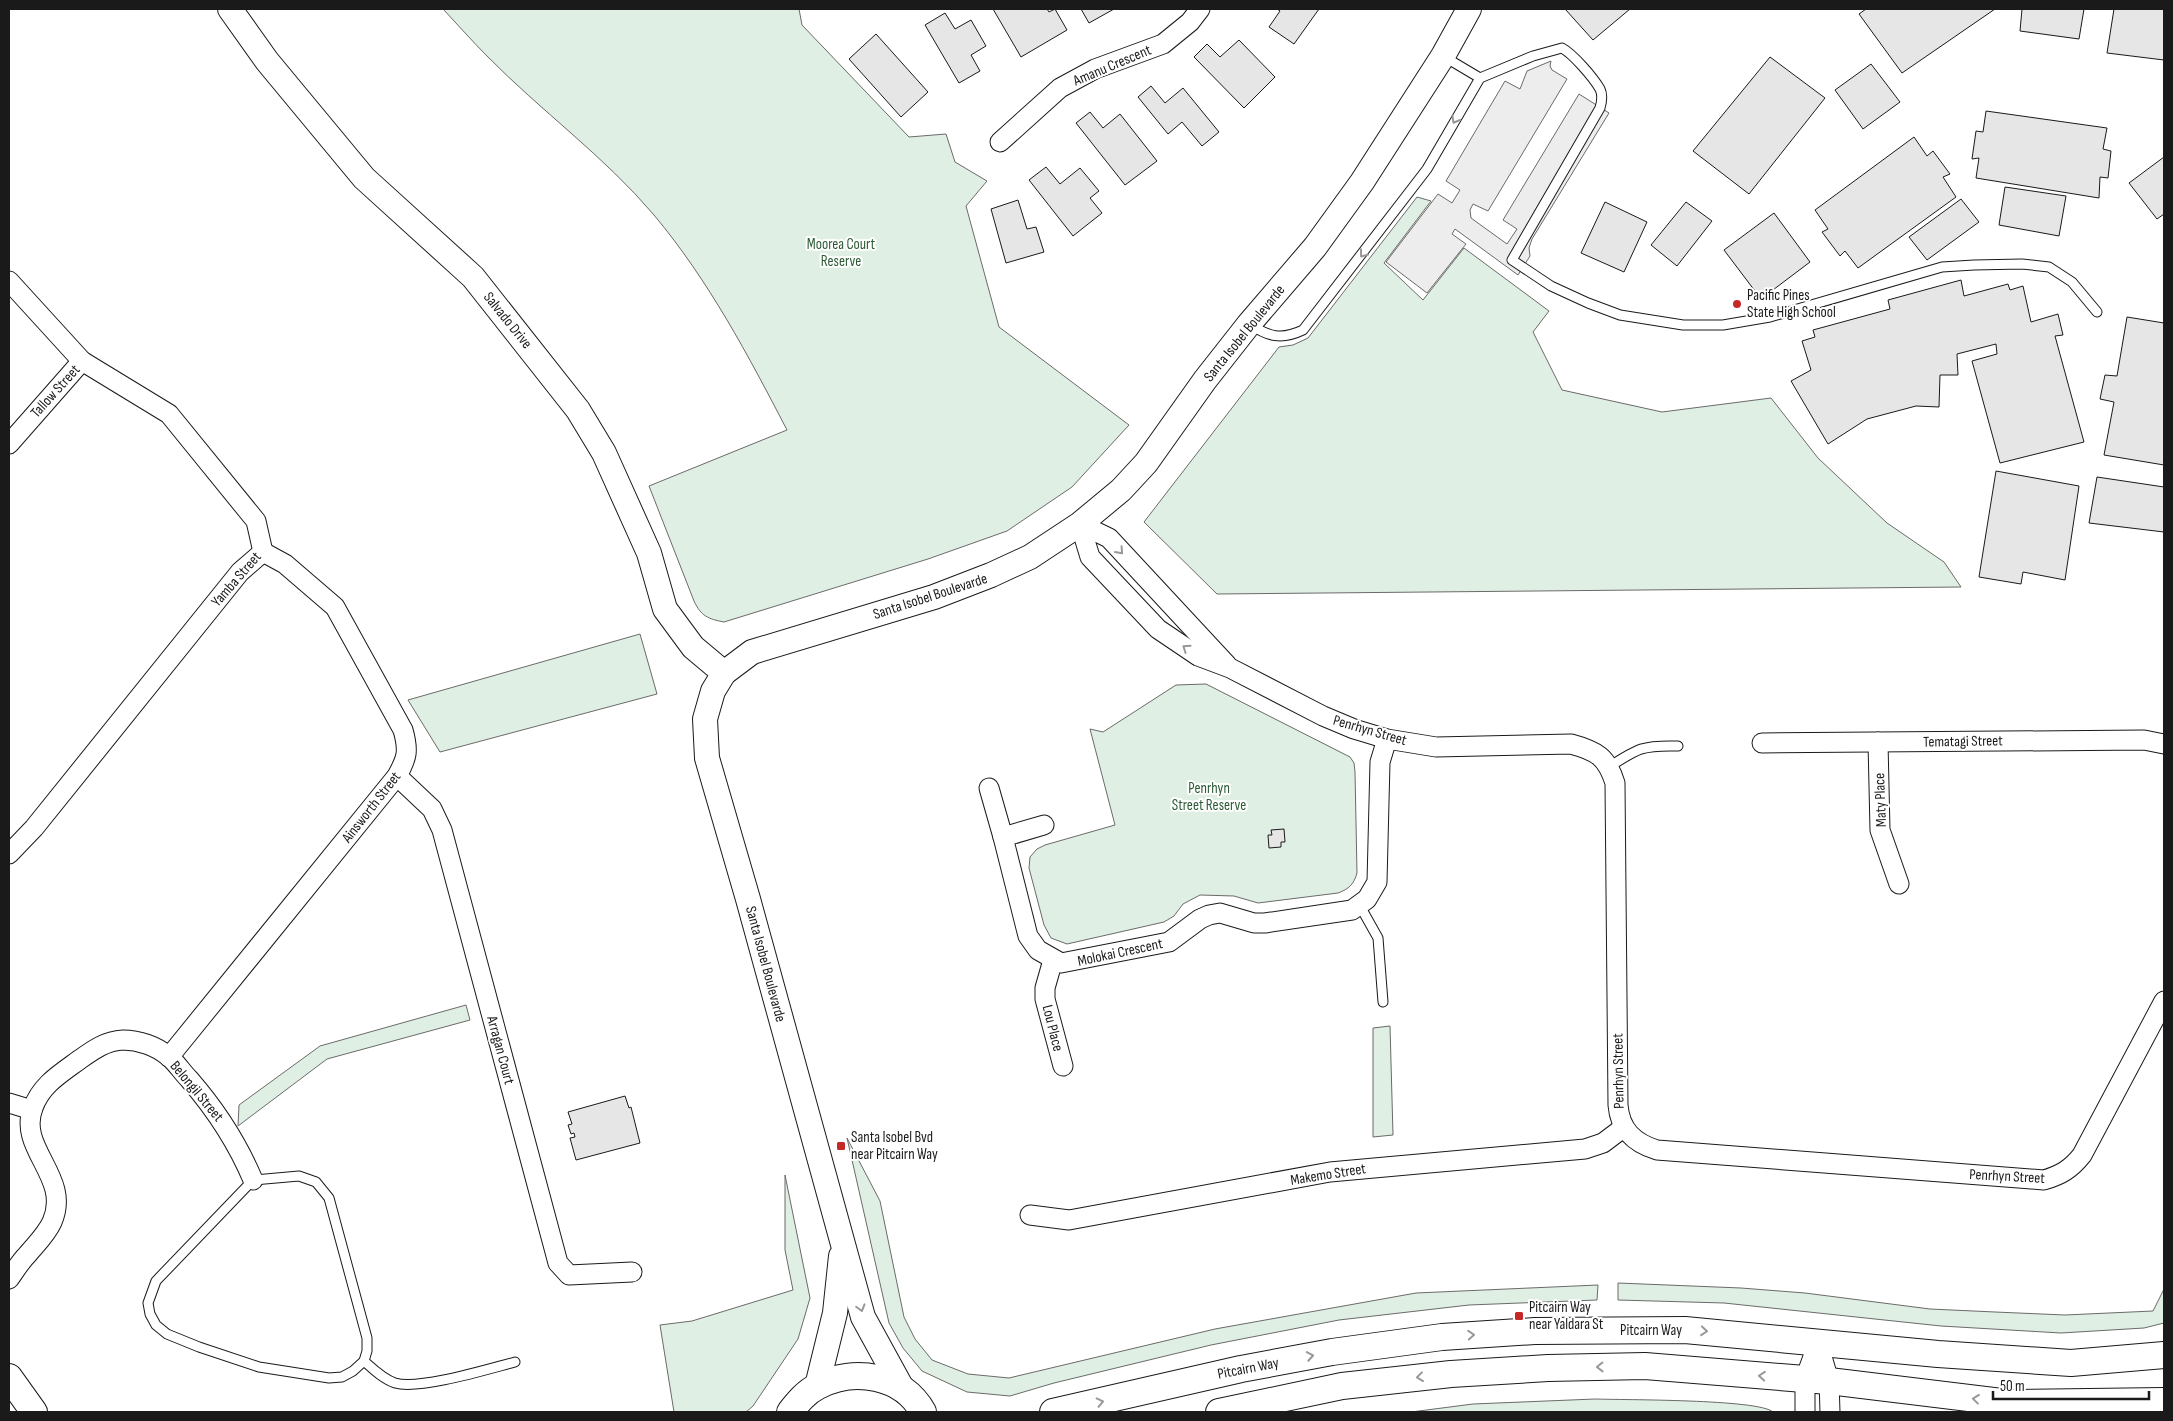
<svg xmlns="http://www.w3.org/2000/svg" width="2173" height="1421" font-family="'Sofia Sans Condensed',sans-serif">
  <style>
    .green { fill: #e0efe3; stroke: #6a6a6a }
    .parking { fill: #ededed; stroke: #6a6a6a }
    .building { fill: #e6e6e6; stroke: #1a1a1a }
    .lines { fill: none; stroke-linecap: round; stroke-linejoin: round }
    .service-casing { stroke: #1a1a1a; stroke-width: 11 }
    .minor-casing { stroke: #1a1a1a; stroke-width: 21 }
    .tertiary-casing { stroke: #1a1a1a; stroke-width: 26 }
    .secondary-casing { stroke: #1a1a1a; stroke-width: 28 }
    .service { stroke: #fff; stroke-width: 9 }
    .minor { stroke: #fff; stroke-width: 19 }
    .tertiary { stroke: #fff; stroke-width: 24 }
    .secondary { stroke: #fff; stroke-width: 26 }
    .oneway { stroke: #989898 }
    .poi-dot { fill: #c62828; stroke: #fff; stroke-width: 2 }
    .labels { text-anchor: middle; stroke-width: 4; stroke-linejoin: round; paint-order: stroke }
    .street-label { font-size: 15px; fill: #1a1a1a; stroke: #fff }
    .park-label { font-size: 15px; fill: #2b5a34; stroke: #fff }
    .poi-label { font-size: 15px; fill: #1a1a1a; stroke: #fff; text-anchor: start }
  </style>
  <rect width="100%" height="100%" fill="#fff"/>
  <!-- green -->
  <g class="green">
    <path d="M 443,9 L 799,9 L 802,25 L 909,137 L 946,134 L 955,162 L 987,181 L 966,206 L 999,327 L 1129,425 L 1072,487 L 1007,531 L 928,559 L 724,622 C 708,619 701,616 694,601 L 649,486 L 787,430 C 748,355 709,281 654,215 C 604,156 541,111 487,56 C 472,41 458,25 443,9 Z"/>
    <path d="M 1417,197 L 1431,201 L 1384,263 L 1423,300 L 1464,248 L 1549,311 L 1533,332 L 1562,390 L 1662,412 L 1771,398 L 1818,458 L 1887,523 L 1944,562 L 1961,587 L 1217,594 L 1144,522 L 1279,347 L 1293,345 L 1308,338 Z"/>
    <path d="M 640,634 L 657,694 L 440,752 L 408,700 Z"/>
    <path d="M 1206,684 L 1350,757 L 1354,763 L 1355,772 L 1357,873 C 1354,884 1349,889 1338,893 L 1258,903 L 1234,896 L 1200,895 L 1183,904 L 1174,916 L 1164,922 L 1067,944 L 1051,938 L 1044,925 L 1029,868 L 1030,857 L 1037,849 L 1045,845 L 1115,825 L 1090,729 L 1103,732 L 1176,685 Z"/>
    <path d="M 466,1005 L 470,1020 L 327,1059 L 238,1126 L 239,1105 L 320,1046 Z"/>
    <path d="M 1390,1026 L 1393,1135 L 1373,1137 L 1373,1028 Z"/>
    <path d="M 847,1138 L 880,1201 L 904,1317 L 915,1339 L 932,1360 L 968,1374 L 1009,1378 L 1215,1329 L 1416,1293 L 1598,1285 L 1597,1300 L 1469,1305 L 1339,1320 L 1211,1345 L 1054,1383 L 1010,1396 L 967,1392 L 922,1371 L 903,1348 L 889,1323 Z"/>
    <path d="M 785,1175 L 810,1298 L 798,1339 L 753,1406 L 746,1412 L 674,1412 L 660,1325 L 692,1321 L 793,1290 L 785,1250 Z"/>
    <path d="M 1618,1283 L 1741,1288 L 1805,1293 L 1930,1309 L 1995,1312 L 2065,1315 L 2153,1311 L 2164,1289 L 2164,1323 L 2144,1328 L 2061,1333 L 1941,1326 L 1724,1303 L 1618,1300 Z"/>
    <path d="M 1595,1399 C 1622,1400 1759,1399 1773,1412 L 1411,1412 L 1473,1404 Z"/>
  </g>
  <!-- parking -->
  <path class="parking" d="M 1551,61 L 1550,66 L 1552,70 L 1567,79 L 1488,211 L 1473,204 L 1470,210 L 1471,218 L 1507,244 L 1517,229 L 1503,220 L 1579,94 L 1609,113 L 1532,239 L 1529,248 L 1530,256 L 1518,275 L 1455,229 L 1452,234 L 1466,244 L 1427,293 L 1386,262 L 1438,194 L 1452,203 L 1460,190 L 1446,181 L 1505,81 L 1520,89 L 1527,71 Z"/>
  <!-- building -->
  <g class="building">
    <path d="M 993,9 L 1047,9 L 1049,12 L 1055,9 L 1067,30 L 1021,57 Z"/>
    <path d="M 1081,9 L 1114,9 L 1089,23 Z"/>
    <path d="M 1277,9 L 1319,9 L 1294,44 L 1269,27 L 1280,11 Z"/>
    <path d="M 1565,9 L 1630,9 L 1593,40 Z"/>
    <path d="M 1866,9 L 1995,9 L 1902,73 L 1859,14 Z"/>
    <path d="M 2022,9 L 2084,9 L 2079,39 L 2020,31 Z"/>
    <path d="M 2114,9 L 2164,9 L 2164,60 L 2107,53 Z"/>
    <path d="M 945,13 L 955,29 L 971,20 L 986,46 L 971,55 L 980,71 L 959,83 L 925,25 Z"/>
    <path d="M 876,34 L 928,92 L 901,117 L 849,59 Z"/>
    <path d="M 1239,40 L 1275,77 L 1244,108 L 1194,57 L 1207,44 L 1220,57 Z"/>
    <path d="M 1770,57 L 1825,98 L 1749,194 L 1693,151 Z"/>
    <path d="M 1871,64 L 1900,102 L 1863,129 L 1835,90 Z"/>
    <path d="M 1151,86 L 1165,103 L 1183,88 L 1219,132 L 1202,146 L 1182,122 L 1168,134 L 1138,97 Z"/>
    <path d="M 1986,111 L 2107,128 L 2103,149 L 2111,151 L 2108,178 L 2100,177 L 2099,198 L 1976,178 L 1979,158 L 1972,159 L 1976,131 L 1983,132 Z"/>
    <path d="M 1090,112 L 1103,128 L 1120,114 L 1157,161 L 1125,185 L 1076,123 Z"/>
    <path d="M 1914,137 L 1927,156 L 1933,151 L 1950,174 L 1943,177 L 1956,197 L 1858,268 L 1845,251 L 1840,256 L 1822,232 L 1828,229 L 1815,210 Z"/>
    <path d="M 2164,157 L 2164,214 L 2157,219 L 2129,183 Z"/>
    <path d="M 1046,167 L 1060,184 L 1080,168 L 1099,191 L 1090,198 L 1102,213 L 1073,236 L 1029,180 Z"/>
    <path d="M 2005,187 L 2066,196 L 2059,236 L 1999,225 Z"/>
    <path d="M 1961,199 L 1979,222 L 1927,260 L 1909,237 Z"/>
    <path d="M 1018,200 L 1027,229 L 1036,227 L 1044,252 L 1006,263 L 991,209 Z"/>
    <path d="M 1605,202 L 1647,222 L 1624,272 L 1581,253 Z"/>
    <path d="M 1686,202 L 1712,221 L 1677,266 L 1651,245 Z"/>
    <path d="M 1774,213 L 1810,262 L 1761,299 L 1724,250 Z"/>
    <path d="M 1961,280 L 1964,296 L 2008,284 L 2010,290 L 2023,286 L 2031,322 L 2058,314 L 2063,335 L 2055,336 L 2084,442 L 2000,463 L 1972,361 L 1997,354 L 1996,344 L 1957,354 L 1958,375 L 1940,375 L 1939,407 L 1916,406 L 1867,419 L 1828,444 L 1791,381 L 1811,370 L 1802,341 L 1815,337 L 1813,330 L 1890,309 L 1888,300 Z"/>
    <path d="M 2127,317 L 2164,323 L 2164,465 L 2104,455 L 2114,402 L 2100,399 L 2105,375 L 2117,376 Z"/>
    <path d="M 1996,471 L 2079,486 L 2065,580 L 2023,572 L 2021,584 L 1979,577 Z"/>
    <path d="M 2097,477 L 2164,487 L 2164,532 L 2089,523 Z"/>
    <path d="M 1284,829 L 1285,842 L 1281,842 L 1281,847 L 1269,848 L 1268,835 L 1272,835 L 1271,830 Z"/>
    <path d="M 625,1096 L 629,1108 L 631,1107 L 640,1143 L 576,1160 L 570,1138 L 575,1137 L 574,1133 L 571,1134 L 568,1125 L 572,1124 L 568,1112 Z"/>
  </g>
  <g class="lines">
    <defs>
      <g id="service">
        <path d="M 1443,56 L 1480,78"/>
        <path d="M 1250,324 C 1268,337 1282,340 1303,330 L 1427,169 L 1480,78 L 1533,56 L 1562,48 C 1573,54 1593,77 1600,89 C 1603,95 1602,101 1600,108 L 1512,260 L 1551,286 L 1588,303 L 1620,315 L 1683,325 L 1723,325 L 1770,317 L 1942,267 L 1974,265 L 2022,264 L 2049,267 L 2072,282 L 2097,312"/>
        <path d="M 1609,767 C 1638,748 1643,745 1678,746"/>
        <path d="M 1360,906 L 1378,938 L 1383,1002"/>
        <path d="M 299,1176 L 316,1182 L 329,1198 L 367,1338 L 367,1351 L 364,1361 L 353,1371 L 342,1377 L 329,1378 L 259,1367 L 199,1347 L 167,1334 L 156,1325 L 150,1314 L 148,1303 L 156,1281 L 253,1180 Z"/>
        <path d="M 364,1361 C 373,1369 383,1379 395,1383 C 420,1390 488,1369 515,1362"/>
      </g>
      <g id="minor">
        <path d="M 1000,142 L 1060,88 L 1095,69 L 1163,44 L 1190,22 L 1200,9"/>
        <path d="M 9,281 L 82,361 L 169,414 L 256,521 L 263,552"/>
        <path d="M 9,444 L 82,361"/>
        <path d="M 1080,524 L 1090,557 L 1158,629 L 1198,656 L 1230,668 L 1323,716 L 1354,729 L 1387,739 L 1436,747 L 1571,744 C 1597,751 1607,757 1615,783 L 1618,1105 C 1620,1130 1634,1143 1657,1150 L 2044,1180 C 2061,1175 2071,1169 2082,1155 L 2164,1001"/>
        <path d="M 1080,524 L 1109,538 L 1227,665"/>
        <path d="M 1878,742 L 1880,830 L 1899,884"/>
        <path d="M 1762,743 L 2144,740 L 2164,744"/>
        <path d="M 397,776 L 432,809 L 442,830 L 558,1263 L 569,1275 L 632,1272"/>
        <path d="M 989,788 L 1003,837"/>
        <path d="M 1044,825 L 1003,837 L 1028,936 L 1038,950 L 1061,963 L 1169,942 L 1200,919 L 1209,915 L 1220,913 L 1254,923 L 1265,923 L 1352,910 L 1367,899 L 1377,882 L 1380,762 L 1387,739"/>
        <path d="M 9,854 L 34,828 L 240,572 L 263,552"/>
        <path d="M 1053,960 L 1045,988 L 1045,999 L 1063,1066"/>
        <path d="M 169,1057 L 397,776 C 407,758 409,751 403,730 L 335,607 L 285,564 L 263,552"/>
        <path d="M 9,1103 L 32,1110"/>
        <path d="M 1030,1215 L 1069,1220 L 1330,1172 L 1585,1149 L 1603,1143 L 1623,1128"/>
        <path d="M 9,1279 C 15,1271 20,1262 27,1255 C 36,1244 46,1235 52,1222 C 72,1177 17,1149 33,1108 C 41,1085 60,1074 79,1060 C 93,1050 105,1041 123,1040 C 139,1040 156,1046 168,1056 C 176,1062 182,1072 189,1079 C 216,1110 237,1142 253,1180"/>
        <path d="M 1818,1343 L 1829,1381 L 1830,1412"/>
        <path d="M 1805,1412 L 1805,1379 L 1818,1343"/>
      </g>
      <g id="tertiary">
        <path d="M 230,9 L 267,61 L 364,178 L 473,277 L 578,410 L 604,453 L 649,553 L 665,609 L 693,647 L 724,673"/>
        <path d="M 817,1386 L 835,1313 L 841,1256"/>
        <path d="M 903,1390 L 863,1317 L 748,899 L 707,758 L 705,719 L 713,691 L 724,673 L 752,652 L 934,597 L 991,575 L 1030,557 L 1080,524 L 1121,490 L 1146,463 L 1205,380 L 1249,324 L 1315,247 L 1362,182 L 1443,56 L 1469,9"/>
      </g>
      <g id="secondary">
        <path d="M 9,1377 L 34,1412"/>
        <path d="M 790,1412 C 798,1402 806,1392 818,1386 C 854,1367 903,1375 923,1412"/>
        <path d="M 1053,1412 L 1241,1369 L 1332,1352 L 1442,1337 L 1535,1331 L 1685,1330 L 1938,1354 L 2071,1363 L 2164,1355"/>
        <path d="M 1219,1412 L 1342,1386 L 1451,1374 L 1548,1368 L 1645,1366 L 1829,1381 L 2010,1403 L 2164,1401"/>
      </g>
    </defs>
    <!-- service casing -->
    <use href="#service" class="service-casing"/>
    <!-- minor casing -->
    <use href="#minor" class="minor-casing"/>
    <!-- tertiary casing -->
    <use href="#tertiary" class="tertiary-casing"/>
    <!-- secondary casing -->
    <use href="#secondary" class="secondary-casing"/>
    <!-- service -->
    <use href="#service" class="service"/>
    <!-- minor -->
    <use href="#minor" class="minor"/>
    <!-- tertiary -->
    <use href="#tertiary" class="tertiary"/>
    <!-- secondary -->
    <use href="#secondary" class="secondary"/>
  </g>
  <!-- one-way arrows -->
  <defs><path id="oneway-chevron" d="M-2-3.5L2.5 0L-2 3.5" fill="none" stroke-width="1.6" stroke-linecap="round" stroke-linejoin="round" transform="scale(1.25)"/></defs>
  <g class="oneway">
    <use href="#oneway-chevron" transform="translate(1455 120) rotate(120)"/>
    <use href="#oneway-chevron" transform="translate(1363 254) rotate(127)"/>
    <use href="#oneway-chevron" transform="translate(1120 551) rotate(48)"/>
    <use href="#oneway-chevron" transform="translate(1186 648) rotate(-145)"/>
    <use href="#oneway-chevron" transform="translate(861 1308) rotate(74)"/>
    <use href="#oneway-chevron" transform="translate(1704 1331) rotate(5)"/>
    <use href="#oneway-chevron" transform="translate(1471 1335) rotate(-4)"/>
    <use href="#oneway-chevron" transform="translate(1310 1356) rotate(-10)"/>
    <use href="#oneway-chevron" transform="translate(1600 1367) rotate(179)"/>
    <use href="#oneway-chevron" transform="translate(1762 1376) rotate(-175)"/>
    <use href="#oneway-chevron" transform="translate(1420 1377) rotate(173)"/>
    <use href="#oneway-chevron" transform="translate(1976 1399) rotate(-173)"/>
    <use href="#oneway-chevron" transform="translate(1100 1402) rotate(-13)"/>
  </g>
  <!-- markers -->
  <g class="poi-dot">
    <circle cx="1737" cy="304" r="5"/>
    <rect x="836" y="1141" width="10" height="10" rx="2.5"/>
    <rect x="1514" y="1311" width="10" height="10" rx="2.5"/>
  </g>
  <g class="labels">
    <!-- street labels -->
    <g class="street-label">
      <text transform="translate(1112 65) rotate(-23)" y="5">Amanu Crescent</text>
      <text transform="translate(508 320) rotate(51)" y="5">Salvado Drive</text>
      <text transform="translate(1244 333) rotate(-51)" y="5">Santa Isobel Boulevarde</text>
      <text transform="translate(55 391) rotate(-48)" y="5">Tallow Street</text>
      <text transform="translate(236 579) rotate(-49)" y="5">Yamba Street</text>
      <text transform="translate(930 596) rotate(-18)" y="5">Santa Isobel Boulevarde</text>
      <text transform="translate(1370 730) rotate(16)" y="5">Penrhyn Street</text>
      <text transform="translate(1963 741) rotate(-1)" y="5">Tematagi Street</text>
      <text transform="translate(1880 800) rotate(-92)" y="5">Maty Place</text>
      <text transform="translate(371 807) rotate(-52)" y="5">Ainsworth Street</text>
      <text transform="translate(1120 952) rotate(-12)" y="5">Molokai Crescent</text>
      <text transform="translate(766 964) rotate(75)" y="5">Santa Isobel Boulevarde</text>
      <text transform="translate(1053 1028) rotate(76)" y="5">Lou Place</text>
      <text transform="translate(501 1050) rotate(75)" y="5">Arragan Court</text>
      <text transform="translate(1618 1071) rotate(-91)" y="5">Penrhyn Street</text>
      <text transform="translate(197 1091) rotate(50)" y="5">Belongil Street</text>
      <text transform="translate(1328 1174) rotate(-9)" y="5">Makemo Street</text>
      <text transform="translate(2007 1176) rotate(3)" y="5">Penrhyn Street</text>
      <text x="1651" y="1335">Pitcairn Way</text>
      <text transform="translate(1248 1368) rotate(-11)" y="5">Pitcairn Way</text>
    </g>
    <!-- park labels -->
    <g class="park-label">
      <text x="841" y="249">Moorea Court<tspan x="841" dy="17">Reserve</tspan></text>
      <text x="1209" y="793">Penrhyn<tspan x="1209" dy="17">Street Reserve</tspan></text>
    </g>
    <!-- poi labels -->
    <g class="poi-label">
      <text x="1747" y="300">Pacific Pines<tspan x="1747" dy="17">State High School</tspan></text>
      <text x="851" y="1142">Santa Isobel Bvd<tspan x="851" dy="17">near Pitcairn Way</tspan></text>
      <text x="1529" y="1312">Pitcairn Way<tspan x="1529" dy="17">near Yaldara St</tspan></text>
    </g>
  </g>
  <!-- border -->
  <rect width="2173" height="1421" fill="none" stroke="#1a1a1a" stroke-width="20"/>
  <!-- scale -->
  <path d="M1993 1391v8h156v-8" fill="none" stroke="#1a1a1a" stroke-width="2.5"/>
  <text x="2000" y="1391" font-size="15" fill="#1a1a1a" stroke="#ffffff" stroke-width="4" paint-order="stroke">50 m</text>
</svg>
